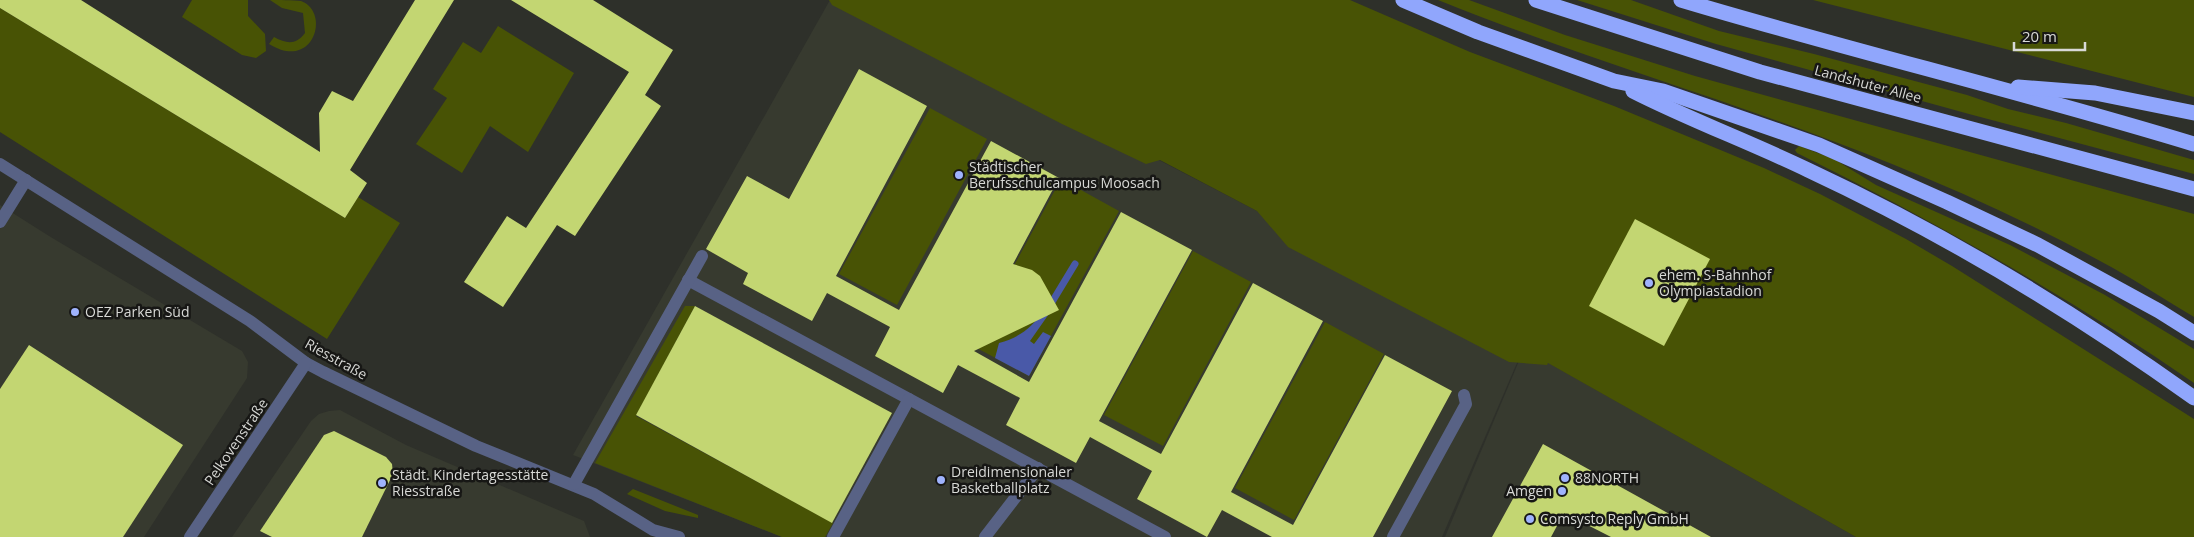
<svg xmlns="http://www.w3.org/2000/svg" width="2194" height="537" font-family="'Open Sans',sans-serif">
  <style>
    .built { fill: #373a2f }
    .green { fill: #485305 }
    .water { fill: #4959a8 }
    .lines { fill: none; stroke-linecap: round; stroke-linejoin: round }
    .stream { stroke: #4959a8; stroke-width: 7 }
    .building { fill: #c3d672 }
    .minor { stroke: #586285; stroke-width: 12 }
    .highway { stroke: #90a6fc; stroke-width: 15 }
    .poi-dot { fill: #9fb3fd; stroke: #171715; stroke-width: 2 }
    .labels { text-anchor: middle; stroke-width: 5; stroke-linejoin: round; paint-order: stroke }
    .street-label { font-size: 14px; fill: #d8d9d6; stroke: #171715 }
    .poi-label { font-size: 14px; fill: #d8d9d6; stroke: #171715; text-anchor: start }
  </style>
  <rect width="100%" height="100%" fill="#2e302a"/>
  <!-- built -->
  <g class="built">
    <path d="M 830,0 L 850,0 L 1523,349 L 1442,537 L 782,537 L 573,455 Z"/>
    <path d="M 0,205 L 49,236 L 242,351 L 248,362 L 247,378 L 144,537 L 0,537 Z"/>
    <path d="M 1524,349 L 1856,537 L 1445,537 Z"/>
    <path d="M 340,410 L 406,445 L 584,521 L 590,537 L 232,537 L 311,421 L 319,414 L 329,411 Z"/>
  </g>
  <!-- green -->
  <g class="green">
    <path d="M 192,0 L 248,0 L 248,16 L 265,34 L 266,51 L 256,58 L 242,55 L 182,17 Z"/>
    <path d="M 270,0 C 279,0 293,0 301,1 C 331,12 314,72 269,44 L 274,37 C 287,44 296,45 305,33 L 303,13 L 282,8 Z"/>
    <path d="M 829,0 L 1350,0 L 1470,52 L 1614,106 L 1764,168 L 1820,194 L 1906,239 L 1952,266 L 2194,419 L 2194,537 L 1856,537 L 1548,363 L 1547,365 L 1509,362 L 1288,247 L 1257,211 L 1160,160 L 1146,164 L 1062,124 L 832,5 Z"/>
    <path d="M 1438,0 L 1469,0 L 1565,35 L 1695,76 L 2194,214 L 2194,317 C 2167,301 2140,283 2113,268 C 2042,229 1967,194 1892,164 C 1743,104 1587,60 1438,0 Z"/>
    <path d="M 1577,0 L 1631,0 L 1719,31 L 1814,54 L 1967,95 L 2008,109 L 2066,123 L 2194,160 L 2194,174 L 1969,114 L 1716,44 Z"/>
    <path d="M 1813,0 L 2194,0 L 2194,97 Z"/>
    <path d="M 0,8 L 345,218 L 358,197 L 400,223 L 327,339 L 0,132 Z"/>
    <path d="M 498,26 L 574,73 L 528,152 L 490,126 L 462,173 L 416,144 L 447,98 L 433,89 L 463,42 L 481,53 Z"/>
    <path d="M 930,108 L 987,139 L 897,305 L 839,274 Z"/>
    <path d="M 1799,146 L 1834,159 L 1876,185 L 2010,245 L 2105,295 L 2194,349 L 2194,383 C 2068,296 1934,221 1797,153 L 1795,150 Z"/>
    <path d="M 1061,179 L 1119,211 L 1029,376 L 971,345 Z"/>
    <path d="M 1193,251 L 1251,282 L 1163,446 L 1104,415 Z"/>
    <path d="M 685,306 L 695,306 L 636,416 L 833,523 L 825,537 L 782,537 L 595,463 Z"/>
    <path d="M 1325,322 L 1384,354 L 1294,520 L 1235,488 Z"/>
    <path d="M 633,489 L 698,515 L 698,518 L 665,511 L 627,494 Z"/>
  </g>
  <!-- water -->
  <path class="water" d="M 1045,309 L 1051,311 L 1030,341 L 1034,344 L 1043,332 L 1051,336 L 1029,376 L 995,358 L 999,343 C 1021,337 1032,327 1045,309 Z"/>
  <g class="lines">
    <!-- stream -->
    <path class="stream" d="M 1049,307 L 1075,264"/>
  </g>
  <!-- building -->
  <g class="building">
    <path d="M 0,0 L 81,0 L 320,152 L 319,113 L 332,91 L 353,101 L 415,0 L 454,0 L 350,170 L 367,183 L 345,218 L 0,8 Z"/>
    <path d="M 511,0 L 593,0 L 673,50 L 645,95 L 661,106 L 575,236 L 557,225 L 503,307 L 464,282 L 507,216 L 526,228 L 629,72 Z"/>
    <path d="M 859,69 L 927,106 L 836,276 L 899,310 L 991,141 L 1059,178 L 1013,264 L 1032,270 L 1040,276 L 1059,310 L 974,351 L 1029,382 L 1121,212 L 1192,250 L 1099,421 L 1161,454 L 1253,283 L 1323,321 L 1231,492 L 1293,525 L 1385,355 L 1452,391 L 1373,537 L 1272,537 L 1222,510 L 1207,537 L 1137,499 L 1152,471 L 1090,437 L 1076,463 L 1006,425 L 1020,398 L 958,365 L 943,393 L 875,356 L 890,327 L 827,293 L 812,321 L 743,284 L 748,273 L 706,249 L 747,176 L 789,199 Z"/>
    <path d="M 1635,219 L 1710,259 L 1664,346 L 1589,306 Z"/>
    <path d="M 695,306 L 892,413 L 832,523 L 636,415 Z"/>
    <path d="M 29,345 L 183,445 L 123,537 L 0,537 L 0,389 Z"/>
    <path d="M 334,431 L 386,457 L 392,464 L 393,474 L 362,537 L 272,537 L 260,531 L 324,435 Z"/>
    <path d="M 1543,444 L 1711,537 L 1611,537 L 1564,513 L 1551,537 L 1492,537 Z"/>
  </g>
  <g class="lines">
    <!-- minor -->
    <g class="minor">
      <path d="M 0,164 L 250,321 L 306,363 L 323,372 L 476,446 L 594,494 L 653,530 L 679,537"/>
      <path d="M 0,222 L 26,180"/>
      <path d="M 688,280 L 1165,537"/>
      <path d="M 574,484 L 702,256"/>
      <path d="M 190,537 L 306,363"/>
      <path d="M 833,537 L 909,399"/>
      <path d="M 985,537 L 1038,468"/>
      <path d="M 1393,537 L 1466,404 L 1464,395"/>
    </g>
    <!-- highway -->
    <g class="highway">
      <path d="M 1403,0 L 1478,32 L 1614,81 L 1663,91 L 1819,145 L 1947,202 L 2038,245 L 2159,311 L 2194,333"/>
      <path d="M 1536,0 L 1760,72 L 2194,189"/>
      <path d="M 1681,0 C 1851,51 2024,92 2194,144"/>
      <path d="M 2018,87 L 2095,93 L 2194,113"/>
      <path d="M 1633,91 C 1690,120 1750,142 1808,170 C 1943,233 2073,311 2194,398"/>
    </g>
  </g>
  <!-- markers -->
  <g class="poi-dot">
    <circle cx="959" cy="175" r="5"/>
    <circle cx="1649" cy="283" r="5"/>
    <circle cx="75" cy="312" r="5"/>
    <circle cx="1565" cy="478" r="5"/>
    <circle cx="941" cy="480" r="5"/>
    <circle cx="382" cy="483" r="5"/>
    <circle cx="1562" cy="491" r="5"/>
    <circle cx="1530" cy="519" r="5"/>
  </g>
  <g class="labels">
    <!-- street labels -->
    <g class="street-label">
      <text transform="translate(1868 84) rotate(15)" y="5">Landshuter Allee</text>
      <text transform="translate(336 359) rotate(29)" y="5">Riesstraße</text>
      <text transform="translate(236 442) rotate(-56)" y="5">Pelkovenstraße</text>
    </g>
    <!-- poi labels -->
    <g class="poi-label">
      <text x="969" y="172">Städtischer<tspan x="969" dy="16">Berufsschulcampus Moosach</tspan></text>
      <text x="1659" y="280">ehem. S-Bahnhof<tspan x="1659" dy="16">Olympiastadion</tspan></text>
      <text x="85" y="317">OEZ Parken Süd</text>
      <text x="951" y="477">Dreidimensionaler<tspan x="951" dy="16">Basketballplatz</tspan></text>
      <text x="392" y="480">Städt. Kindertagesstätte<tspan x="392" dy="16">Riesstraße</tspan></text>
      <text x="1575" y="483">88NORTH</text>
      <text x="1552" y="496" text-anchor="end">Amgen</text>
      <text x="1540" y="524">Comsysto Reply GmbH</text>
    </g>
  </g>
  <!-- scale -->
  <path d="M2014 42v8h71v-8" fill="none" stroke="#d8d9d6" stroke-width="2.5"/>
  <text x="2022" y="42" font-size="15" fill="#d8d9d6" stroke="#171715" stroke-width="4" paint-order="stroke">20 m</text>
</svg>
